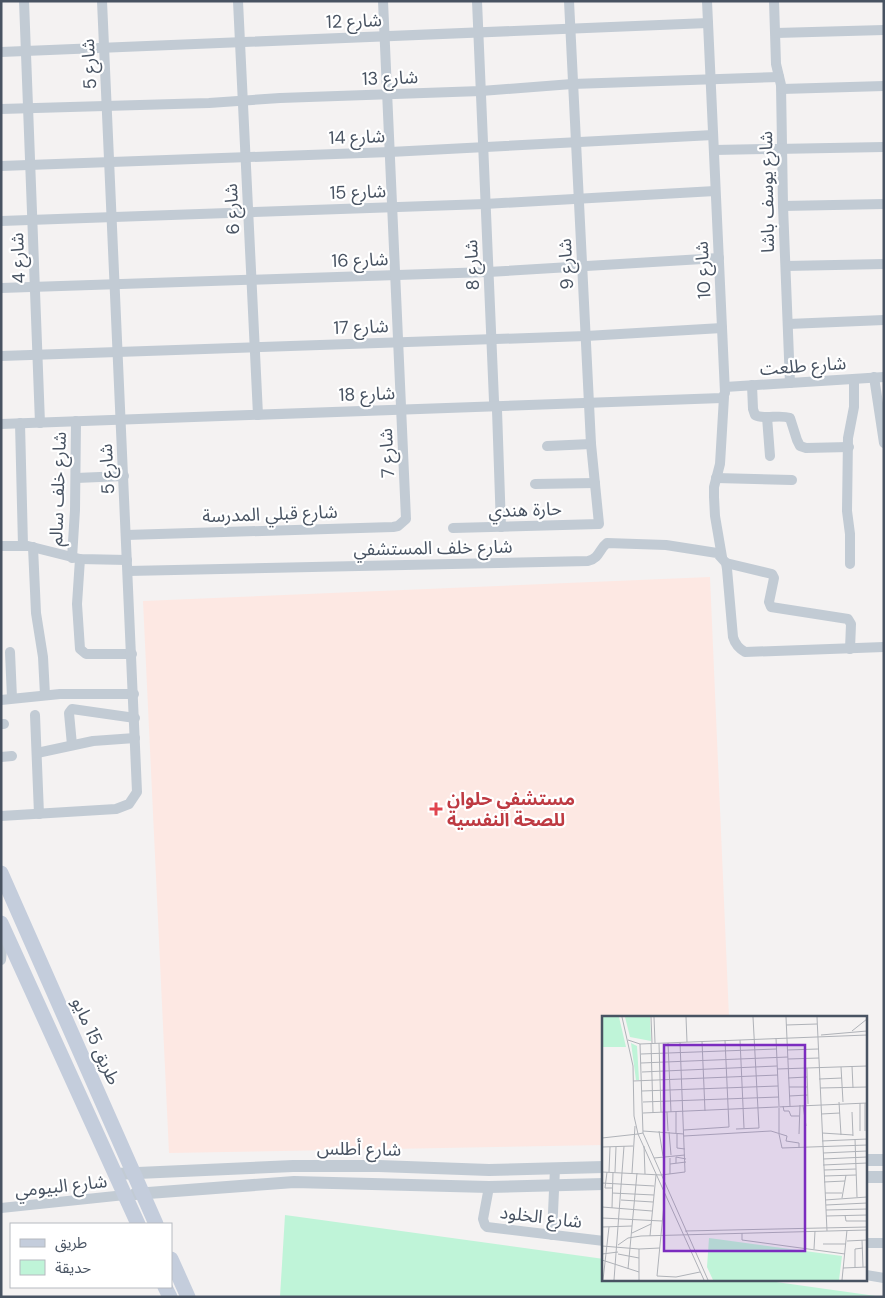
<svg xmlns="http://www.w3.org/2000/svg" width="885" height="1298" font-family="'DM Sans','Noto Sans Arabic',sans-serif">
  <style>
    .medical { fill: #fde8e3 }
    .green { fill: #bff4d8 }
    .lines { fill: none; stroke-linecap: round; stroke-linejoin: round }
    .minor { stroke: #c2cbd4; stroke-width: 10 }
    .tertiary { stroke: #c2cbd4; stroke-width: 12 }
    .secondary { stroke: #c4cddc; stroke-width: 15 }
    .health-dot { fill: #e0444e; stroke: #fff; stroke-width: 2 }
    .labels { text-anchor: middle; stroke-width: 4.5; stroke-linejoin: round; paint-order: stroke }
    .street-label { font-size: 18px; fill: #485362; stroke: #fff }
    .health-label { font-size: 18px; font-weight: bold; fill: #be3a42; stroke: #fff; text-anchor: start }
    .inset-road { fill: none; stroke: #afb2b8; stroke-width: 1 }
    .view { fill: #7b2cbf; fill-opacity: 0.15; stroke: #7b2cbf; stroke-width: 2.5 }
    .inset-edge { fill: none; stroke: #485362; stroke-width: 2.5 }
  </style>
  <rect width="100%" height="100%" fill="#f4f2f2"/>
  <!-- medical -->
  <path class="medical" d="M 710,577 L 729,1017 L 604,1017 L 604,1145 L 169,1153 L 143,601 Z"/>
  <!-- green -->
  <path class="green" d="M 285,1215 L 604,1259 L 604,1279 L 755,1279 L 883,1297 L 280,1297 Z"/>
  <g class="lines">
    <!-- minor -->
    <g class="minor">
      <path d="M 24,1 L 40,423"/>
      <path d="M 238,1 L 258,415"/>
      <path d="M 477,1 L 494,401 L 497,410 L 501,527"/>
      <path d="M 774,1 L 776,64 L 781,85 L 783,206 L 790,383"/>
      <path d="M 776,33 L 884,30"/>
      <path d="M 1,52 L 708,23"/>
      <path d="M 782,89 L 884,86"/>
      <path d="M 1,109 L 209,103 L 280,98 L 481,91 L 572,84 L 779,77"/>
      <path d="M 714,150 L 884,147"/>
      <path d="M 1,166 L 390,152 L 713,135"/>
      <path d="M 783,206 L 884,204"/>
      <path d="M 1,221 L 485,204 L 715,191"/>
      <path d="M 786,266 L 884,264"/>
      <path d="M 1,288 L 488,272 L 719,258"/>
      <path d="M 788,324 L 884,320"/>
      <path d="M 1,356 L 586,336 L 722,328"/>
      <path d="M 874,377 L 884,443"/>
      <path d="M 752,385 L 753,409 L 755,415 C 765,420 779,414 790,418 L 797,440 L 800,446 L 806,448 L 849,447"/>
      <path d="M 725,387 L 884,377"/>
      <path d="M 767,417 L 770,456"/>
      <path d="M 20,423 L 23,546"/>
      <path d="M 1,424 L 722,398 L 725,393 L 707,1"/>
      <path d="M 547,446 L 591,444"/>
      <path d="M 76,478 L 124,476"/>
      <path d="M 716,478 L 792,480"/>
      <path d="M 535,484 L 595,483"/>
      <path d="M 453,528 L 599,524 L 591,444 L 569,1"/>
      <path d="M 126,535 L 393,527 L 398,526 L 406,519 L 383,1"/>
      <path d="M 1,546 L 28,546 L 80,559 L 127,560"/>
      <path d="M 33,547 L 36,613 L 43,657 L 45,695"/>
      <path d="M 722,557 L 715,516 L 714,497 L 714,487 L 720,464 L 724,397"/>
      <path d="M 72,558 L 75,510 L 76,421"/>
      <path d="M 80,559 L 77,604 L 80,649 L 86,654 L 132,654"/>
      <path d="M 726,563 L 772,574 L 774,578 L 769,602 L 771,607 L 848,619 L 851,624 L 850,649"/>
      <path d="M 850,564 L 850,534 L 847,511 L 848,438 L 854,407 L 854,379"/>
      <path d="M 128,571 L 588,561 C 600,558 599,549 607,543 L 666,545 L 717,553 L 726,563 L 727,569 L 733,637 C 735,644 738,648 745,652 L 884,647"/>
      <path d="M 10,652 L 12,698"/>
      <path d="M 1,700 L 60,694 L 134,694"/>
      <path d="M 35,715 L 39,814"/>
      <path d="M 1,724 L 4,724"/>
      <path d="M 72,745 L 69,713 L 72,709 L 135,718"/>
      <path d="M 37,753 L 93,741 L 135,738"/>
      <path d="M 1,757 L 12,756"/>
      <path d="M 1,816 L 116,809 L 129,804 L 137,792 L 102,1"/>
      <path d="M 1,960 L 4,931"/>
      <path d="M 489,1187 L 483,1219 L 485,1225 L 487,1227 L 604,1241"/>
      <path d="M 1,1208 L 125,1195"/>
      <path d="M 552,1235 L 555,1168"/>
      <path d="M 866,1243 L 884,1243"/>
      <path d="M 866,1275 L 884,1278"/>
    </g>
    <!-- tertiary -->
    <g class="tertiary">
      <path d="M 866,1160 L 884,1160"/>
      <path d="M 115,1174 L 293,1166 L 379,1166 L 489,1170 L 604,1167"/>
      <path d="M 866,1177 L 884,1177"/>
      <path d="M 135,1194 L 294,1182 L 489,1187 L 604,1184"/>
    </g>
    <!-- secondary -->
    <g class="secondary">
      <path d="M 1,873 L 156,1224"/>
      <path d="M 1,923 L 138,1224"/>
      <path d="M 171,1259 L 188,1297"/>
      <path d="M 165,1287 L 170,1297"/>
    </g>
  </g>
  <!-- markers -->
  <path class="health-dot" d="M433.5 801.5h5v5h5v5h-5v5h-5v-5h-5v-5h5z"/>
  <g class="labels">
    <!-- street labels -->
    <g class="street-label">
      <text transform="translate(354 21) rotate(-2)" y="6">شارع 12</text>
      <text transform="translate(89 64) rotate(-93)" y="6">شارع 5</text>
      <text transform="translate(390 78) rotate(-2)" y="6">شارع 13</text>
      <text transform="translate(357 137) rotate(-2)" y="6">شارع 14</text>
      <text transform="translate(358 192) rotate(-2)" y="6">شارع 15</text>
      <text transform="translate(767 192) rotate(-91)" y="6">شارع يوسف باشا</text>
      <text transform="translate(232 209) rotate(-93)" y="6">شارع 6</text>
      <text transform="translate(18 258) rotate(-92)" y="6">شارع 4</text>
      <text transform="translate(360 260) rotate(-2)" y="6">شارع 16</text>
      <text transform="translate(566 264) rotate(-93)" y="6">شارع 9</text>
      <text transform="translate(472 265) rotate(-92)" y="6">شارع 8</text>
      <text transform="translate(703 270) rotate(-93)" y="6">شارع 10</text>
      <text transform="translate(361 327) rotate(-2)" y="6">شارع 17</text>
      <text transform="translate(803 366) rotate(-4)" y="6">شارع طلعت</text>
      <text transform="translate(367 394) rotate(-2)" y="6">شارع 18</text>
      <text transform="translate(387 453) rotate(-93)" y="6">شارع 7</text>
      <text transform="translate(107 469) rotate(-93)" y="6">شارع 5</text>
      <text transform="translate(58 489) rotate(-88)" y="6">شارع خلف سالم</text>
      <text transform="translate(525 510) rotate(-2)" y="6">حارة هندي</text>
      <text transform="translate(270 514) rotate(-2)" y="6">شارع قبلي المدرسة</text>
      <text transform="translate(433 548) rotate(-1)" y="6">شارع خلف المستشفي</text>
      <text transform="translate(96 1041) rotate(66)" y="6">طريق 15 مايو</text>
      <text transform="translate(359 1149) rotate(1)" y="6">شارع أطلس</text>
      <text transform="translate(61 1186) rotate(-6)" y="6">شارع البيومي</text>
      <text transform="translate(541 1217) rotate(7)" y="6">شارع الخلود</text>
    </g>
    <!-- health labels -->
    <g class="health-label">
      <text x="447" y="805">مستشفي حلوان<tspan x="447" dy="21">للصحة النفسية</tspan></text>
    </g>
  </g>
  <!-- overview -->
  <g transform="translate(602 1016)">
    <rect width="265" height="265" fill="#f4f2f2"/>
    <path d="M 0,1 L 17,1 L 24,31 L 0,31 ZM 23,1 L 48,1 L 49,25 L 28,21 ZM 29,27 L 35,30 L 37,64 L 34,64 ZM 107,222 L 240,240 L 237,264 L 111,264 L 105,251 Z" fill="#bff4d8"/>
    <path class="inset-road" d="M 49,1 L 50,27M 52,1 L 53,27M 84,1 L 85,26M 184,1 L 188,90M 215,1 L 225,215M 184,9 L 215,8M 250,15 L 265,3M 219,19 L 265,15M 174,22 L 177,90M 26,24 L 38,28 L 265,19M 138,24 L 142,112M 100,25 L 103,95M 49,27 L 51,97M 57,27 L 59,96M 66,27 L 69,96M 38,28 L 41,117M 185,34 L 216,33M 39,38 L 175,33M 186,43 L 217,42M 39,47 L 186,41M 250,50 L 251,72M 239,51 L 241,86M 205,52 L 206,88M 175,53 L 265,50M 40,56 L 175,50M 186,62 L 205,61M 217,63 L 240,62M 31,65 L 176,59M 187,71 L 205,71M 218,72 L 265,71M 40,75 L 176,70M 187,80 L 206,79M 41,86 L 177,81M 237,86 L 239,119M 263,87 L 263,115M 201,89 L 204,110M 181,90 L 182,95 L 187,95 L 189,100 L 197,100M 65,96 L 66,115M 250,96 L 251,120M 41,97 L 265,87M 219,98 L 238,97M 134,113 L 157,112 L 151,1M 82,114 L 127,111 L 123,24M 41,115 L 82,118M 57,115 L 61,140M 258,115 L 258,87M 67,116 L 69,139M 74,117 L 74,96M 177,117 L 177,92M 220,117 L 251,119M 75,118 L 75,132 L 83,133M 177,118 L 180,132 L 265,129M 197,118 L 198,89M 82,120 L 169,115 L 185,120 L 184,125 L 197,127 L 197,132M 0,122 L 36,118 L 32,100 L 31,50 L 20,1M 253,123 L 255,181M 220,125 L 265,123M 42,130 L 43,158M 0,131 L 31,130M 221,137 L 265,135M 52,142 L 83,139M 68,142 L 68,158M 221,143 L 265,141M 74,147 L 74,141 L 84,143M 68,148 L 84,146M 221,149 L 265,147M 222,154 L 254,153M 0,156 L 59,159 L 83,156 L 78,26M 5,156 L 3,172 L 10,172M 7,156 L 8,131M 13,156 L 14,131M 30,157 L 33,110M 222,160 L 254,159M 222,166 L 243,165M 0,167 L 52,170M 10,177 L 52,179M 223,177 L 240,177M 63,178 L 55,260 L 74,261 L 98,256M 240,182 L 244,159M 19,184 L 51,186M 223,184 L 265,181M 224,189 L 265,187M 0,191 L 50,195M 10,192 L 11,156M 224,194 L 265,193M 243,199 L 244,205 L 265,205M 224,200 L 265,199M 0,202 L 60,205M 0,211 L 30,210M 83,215 L 265,211M 30,217 L 49,208M 140,217 L 140,224 L 243,238M 48,220 L 54,159M 260,224 L 261,251M 245,225 L 265,224M 221,228 L 244,228M 16,229 L 26,222 L 39,220 L 265,214M 0,230 L 37,233 L 58,232M 212,233 L 213,215M 0,238 L 16,236M 16,238 L 37,242M 0,244 L 37,256M 253,251 L 253,233 L 261,232M 241,252 L 265,251M 26,253 L 35,157M 1,264 L 7,211M 12,264 L 22,130M 37,264 L 37,233M 102,264 L 36,118 L 41,117 L 106,264M 240,264 L 245,214"/>
    <path class="view" d="M 62,29 L 203,29 L 203,235 L 62,235 Z"/>
    <rect width="265" height="265" class="inset-edge"/>
  </g>
  <!-- border -->
  <rect width="885" height="1298" fill="none" stroke="#485362" stroke-width="5"/>
  <!-- legend -->
  <rect x="10" y="1223" width="162" height="65" fill="#ffffff" stroke="#b6bac0"/>
  <rect x="20" y="1239" width="25" height="8" fill="#c4cddc" stroke="#b6bac0"/>
  <text x="55" y="1248" font-size="15" fill="#485362">طريق</text>
  <rect x="20" y="1260" width="25" height="15" fill="#bff4d8" stroke="#b6bac0"/>
  <text x="55" y="1273" font-size="15" fill="#485362">حديقة</text>
</svg>
